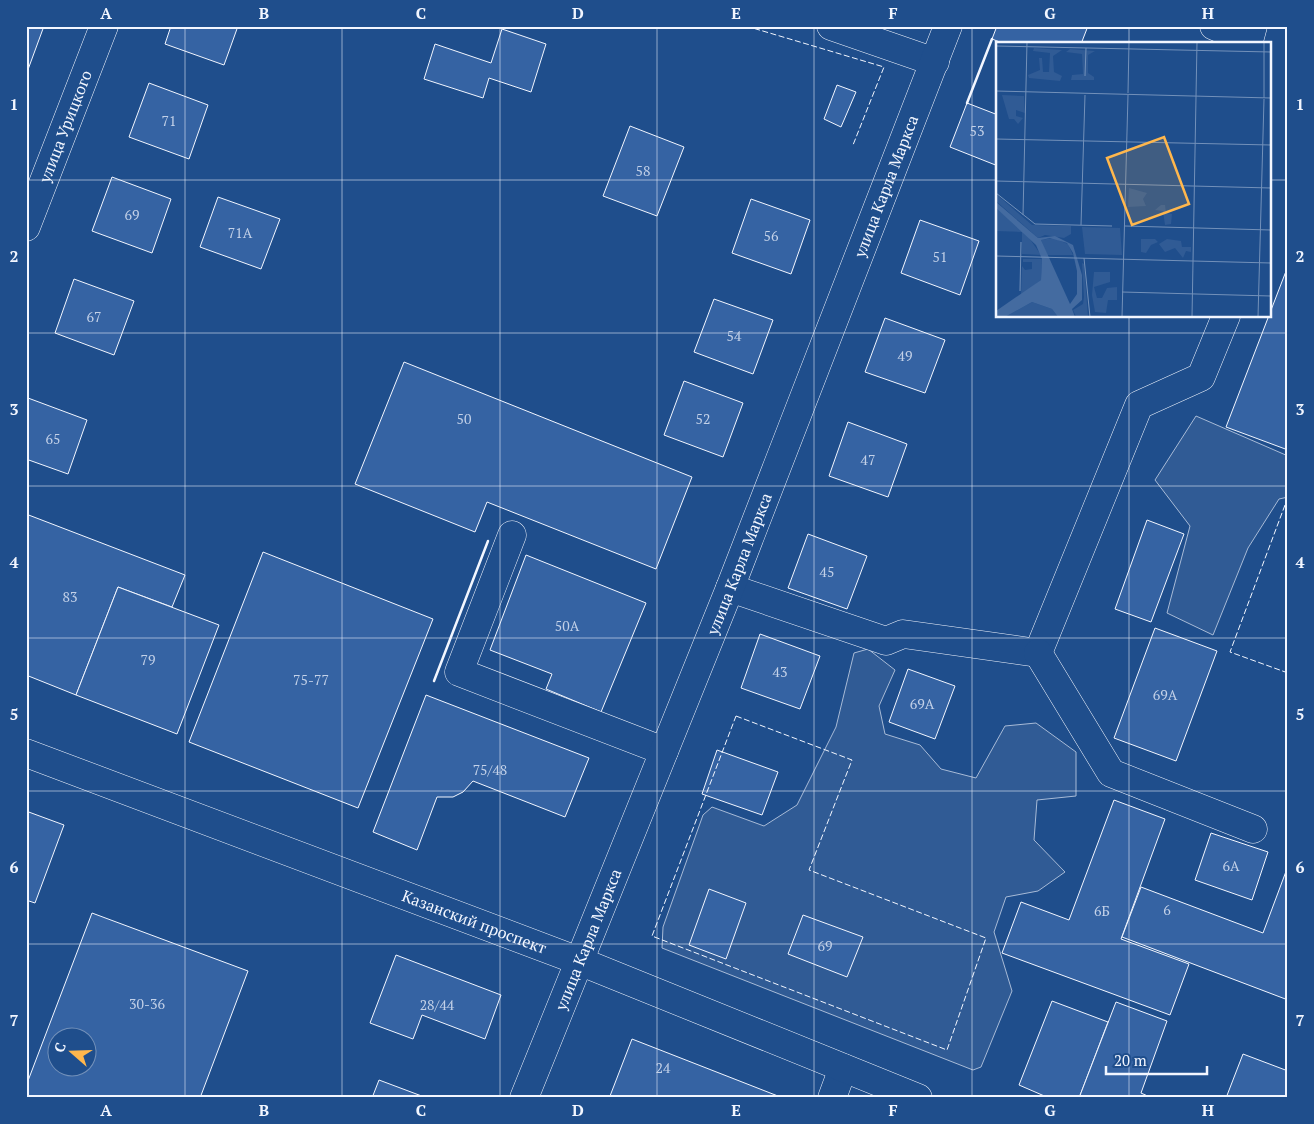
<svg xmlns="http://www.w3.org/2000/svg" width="1314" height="1124" font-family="'PT Serif',serif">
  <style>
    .green { fill: #305b95; stroke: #a8bbd7 }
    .building { fill: #3563a3; stroke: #f2f6ff; fill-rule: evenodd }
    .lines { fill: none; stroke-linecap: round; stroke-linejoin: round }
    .minor-casing { stroke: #f2f6ff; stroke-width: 29 }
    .major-casing { stroke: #f2f6ff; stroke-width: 29 }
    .minor { stroke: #1f4e8c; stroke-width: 28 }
    .major { stroke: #1f4e8c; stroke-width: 28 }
    .fence { stroke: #f2f6ff; stroke-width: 1; stroke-dasharray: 6 2.5; stroke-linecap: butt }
    .wall { stroke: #f2f6ff; stroke-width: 2.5 }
    .grid { fill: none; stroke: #f2f6ff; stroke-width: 1; stroke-opacity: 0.55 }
    .labels { text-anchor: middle; stroke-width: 4; stroke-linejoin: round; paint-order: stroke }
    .number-label { font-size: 14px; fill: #c3d1e8 }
    .street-label { font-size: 16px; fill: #f2f6ff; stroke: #1f4e8c }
    .inset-road { fill: none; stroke: #7391ba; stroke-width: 1 }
    .view { fill: #ffb74d; fill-opacity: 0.15; stroke: #ffb74d; stroke-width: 2.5 }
    .inset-edge { fill: none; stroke: #f2f6ff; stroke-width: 2.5 }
    .neatline { fill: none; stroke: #f2f6ff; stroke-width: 2 }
    .grid-label { font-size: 16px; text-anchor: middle; font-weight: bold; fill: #f2f6ff }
  </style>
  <rect width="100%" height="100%" fill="#1f4e8c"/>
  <!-- green -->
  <g class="green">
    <path d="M 1196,416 L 1288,456 L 1288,497 L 1279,499 L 1248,548 L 1213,635 L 1167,613 L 1190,526 L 1155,480 Z"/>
    <path d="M 868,649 L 895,670 L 879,706 L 885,734 L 920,745 L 941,769 L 976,778 L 1005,726 L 1036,723 L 1076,752 L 1076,796 L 1037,800 L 1034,840 L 1065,872 L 1038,891 L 1006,897 L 994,932 L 1012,991 L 981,1067 L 973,1070 L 662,948 L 663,927 L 703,815 L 712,807 L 764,826 L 797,805 L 836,727 L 854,653 Z"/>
  </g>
  <!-- building -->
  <g class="building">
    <path d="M 26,26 L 44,26 L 26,75 Z"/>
    <path d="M 171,26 L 238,26 L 224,65 L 165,44 Z"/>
    <path d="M 997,26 L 1088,26 L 1081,44 L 1005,44 L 992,39 Z"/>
    <path d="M 502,29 L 546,44 L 531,92 L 489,78 L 483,98 L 424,79 L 435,44 L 491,63 Z"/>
    <path d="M 149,83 L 208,105 L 189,159 L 129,137 Z"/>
    <path d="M 837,85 L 856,92 L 841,127 L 824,119 Z"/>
    <path d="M 967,103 L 998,115 L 998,166 L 950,147 Z"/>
    <path d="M 630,126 L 684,147 L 657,216 L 603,196 Z"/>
    <path d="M 112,177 L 171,199 L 152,253 L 92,231 Z"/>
    <path d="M 218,197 L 280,219 L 261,269 L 200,247 Z"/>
    <path d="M 751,199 L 810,220 L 791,274 L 732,253 Z"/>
    <path d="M 920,220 L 979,241 L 960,295 L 901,273 Z"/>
    <path d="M 1288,266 L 1288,450 L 1226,427 Z"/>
    <path d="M 74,279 L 134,301 L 114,355 L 55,333 Z"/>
    <path d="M 714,299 L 773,320 L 753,374 L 694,352 Z"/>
    <path d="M 885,318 L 945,340 L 925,393 L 865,372 Z"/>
    <path d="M 404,362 L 692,477 L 656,569 L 487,502 L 475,532 L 355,484 Z"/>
    <path d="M 684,381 L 743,403 L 723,457 L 664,435 Z"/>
    <path d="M 28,398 L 87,420 L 68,474 L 26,459 Z"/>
    <path d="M 848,422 L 907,444 L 888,497 L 829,476 Z"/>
    <path d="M 26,514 L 185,575 L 172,607 L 118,587 L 76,695 L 26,675 Z"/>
    <path d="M 1147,520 L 1184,534 L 1151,622 L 1115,609 Z"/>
    <path d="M 808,534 L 867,556 L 847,609 L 788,588 Z"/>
    <path d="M 263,552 L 433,619 L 358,808 L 189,742 Z"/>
    <path d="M 526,555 L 646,603 L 601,712 L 546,689 L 552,674 L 490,650 Z"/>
    <path d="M 118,587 L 219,625 L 177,734 L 76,695 Z"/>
    <path d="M 1155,628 L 1217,651 L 1176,761 L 1114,738 Z"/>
    <path d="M 760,634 L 820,656 L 800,709 L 741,688 Z"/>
    <path d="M 908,669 L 955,686 L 935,739 L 889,722 Z"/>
    <path d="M 426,695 L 589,758 L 565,817 L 473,781 L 463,792 L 453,797 L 437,797 L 417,850 L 373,832 Z"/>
    <path d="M 717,750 L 778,772 L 762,815 L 702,794 Z"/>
    <path d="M 1114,800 L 1165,819 L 1121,939 L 1189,964 L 1170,1015 L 1002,953 L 1021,902 L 1069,920 Z"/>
    <path d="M 26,811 L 64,825 L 35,903 L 26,900 Z"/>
    <path d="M 1211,833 L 1268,852 L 1252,900 L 1195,880 Z"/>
    <path d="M 1288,866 L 1288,1000 L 1122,937 L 1141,887 L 1263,933 Z"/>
    <path d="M 709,889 L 746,903 L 726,959 L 689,945 Z"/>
    <path d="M 92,913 L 248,971 L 200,1098 L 26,1098 L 26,1086 ZM 58,1036 L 88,1036 L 88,1066 L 58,1066 Z"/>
    <path d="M 803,915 L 863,937 L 847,977 L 788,954 Z"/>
    <path d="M 396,955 L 501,995 L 485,1039 L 422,1015 L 413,1039 L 370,1023 Z"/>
    <path d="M 1052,1001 L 1108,1022 L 1079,1098 L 1049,1098 L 1019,1085 Z"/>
    <path d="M 1116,1002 L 1167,1021 L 1141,1093 L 1152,1098 L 1079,1098 Z"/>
    <path d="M 632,1039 L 783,1098 L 615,1098 L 610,1096 Z"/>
    <path d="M 1243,1054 L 1288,1071 L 1288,1098 L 1226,1098 Z"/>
    <path d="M 379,1080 L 427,1098 L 372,1098 Z"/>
  </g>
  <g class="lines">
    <defs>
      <g id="minor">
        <path d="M 831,26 L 935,62"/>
        <path d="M 1214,26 L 1249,41 L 1253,26"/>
        <path id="s1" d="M 26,227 L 104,26"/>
        <path d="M 512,535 L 459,672 L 664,751"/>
        <path d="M 730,588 L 886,641 L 903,634 L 1038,653 L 1139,405 L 1201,377 L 1226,316"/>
        <path d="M 1038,653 L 1111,773 L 1253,829"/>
        <path id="s2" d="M 524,1098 L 730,588 L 948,26"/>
        <path d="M 832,1098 L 843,1068"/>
      </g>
      <g id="major">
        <path id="s3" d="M 26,753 L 579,961 L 918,1098"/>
      </g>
    </defs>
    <!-- minor casing -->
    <use href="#minor" class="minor-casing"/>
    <!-- major casing -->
    <use href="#major" class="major-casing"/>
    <!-- minor -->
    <use href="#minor" class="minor"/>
    <!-- major -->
    <use href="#major" class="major"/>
    <!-- fence -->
    <g class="fence">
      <path d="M 746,26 L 884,67 L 853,145"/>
      <path d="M 1288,497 L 1230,652 L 1288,673"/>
      <path d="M 736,716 L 852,760 L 809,870 L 986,938 L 947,1050 L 652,936 Z"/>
    </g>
    <!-- wall -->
    <g class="wall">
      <path d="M 967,103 L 992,39"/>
      <path d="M 434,681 L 488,541"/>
    </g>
  </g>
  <!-- grid -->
  <path class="grid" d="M 185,26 L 185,1098M 342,26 L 342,1098M 500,26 L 500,1098M 657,26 L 657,1098M 814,26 L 814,1098M 972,26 L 972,1098M 1129,26 L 1129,44M 26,180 L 998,180M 1270,180 L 1288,180M 1129,316 L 1129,1098M 26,333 L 1288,333M 26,486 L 1288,486M 26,638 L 1288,638M 26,791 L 1288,791M 26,944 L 1288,944"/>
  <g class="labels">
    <!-- number labels -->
    <g class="number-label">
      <text x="169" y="126">71</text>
      <text x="977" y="136">53</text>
      <text x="643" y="176">58</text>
      <text x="132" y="220">69</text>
      <text x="240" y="238">71А</text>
      <text x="771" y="241">56</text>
      <text x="940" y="262">51</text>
      <text x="94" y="322">67</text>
      <text x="734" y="341">54</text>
      <text x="905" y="361">49</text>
      <text x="464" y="424">50</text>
      <text x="703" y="424">52</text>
      <text x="53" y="444">65</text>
      <text x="868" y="465">47</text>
      <text x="827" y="577">45</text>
      <text x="70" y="602">83</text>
      <text x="567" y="631">50А</text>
      <text x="148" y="665">79</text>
      <text x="780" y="677">43</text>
      <text x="311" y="685">75-77</text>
      <text x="1165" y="700">69А</text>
      <text x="922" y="709">69А</text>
      <text x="490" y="775">75/48</text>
      <text x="1231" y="871">6А</text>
      <text x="1167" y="915">6</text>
      <text x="1102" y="916">6Б</text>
      <text x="825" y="951">69</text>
      <text x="147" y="1009">30-36</text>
      <text x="437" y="1010">28/44</text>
      <text x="663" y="1073">24</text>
    </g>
    <!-- street labels -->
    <g class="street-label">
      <text dy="6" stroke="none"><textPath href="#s1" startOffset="108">улица Урицкого</textPath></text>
      <text dy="6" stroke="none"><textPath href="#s2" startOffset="981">улица Карла Маркса</textPath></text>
      <text dy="6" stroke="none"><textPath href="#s2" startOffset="576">улица Карла Маркса</textPath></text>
      <text dy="6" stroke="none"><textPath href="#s3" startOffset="479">Казанский проспект</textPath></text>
      <text dy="6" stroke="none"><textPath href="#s2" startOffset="171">улица Карла Маркса</textPath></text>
    </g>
  </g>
  <!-- overview -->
  <g transform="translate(996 42)">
    <rect width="275" height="275" fill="#1f4e8c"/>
    <path d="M 38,6 L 66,8 L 57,14 L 58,30 L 66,34 L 64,39 L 33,36 L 32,33 L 44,28 L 43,16 L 46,16 L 47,30 L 53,30 L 54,11 L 37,9 ZM 74,7 L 99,9 L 92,13 L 92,31 L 98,35 L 98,38 L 75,38 L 76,33 L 87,32 L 86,12 L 70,10 ZM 6,53 L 28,54 L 29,71 L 20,68 L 20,74 L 27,76 L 22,82 L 18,77 L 13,77 ZM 133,146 L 151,151 L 147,157 L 150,164 L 132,165 ZM 0,152 L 36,183 L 75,184 L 75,192 L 68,196 L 49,193 L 42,196 L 0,159 ZM 165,163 L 169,163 L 170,171 L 176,172 L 175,182 L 169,183 L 167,169 L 159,168 ZM 0,166 L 29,190 L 45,213 L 26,212 L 26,190 L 0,189 ZM 86,185 L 124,186 L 126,213 L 89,212 ZM 57,196 L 72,202 L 77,213 L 51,213 L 45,198 ZM 145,197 L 159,197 L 162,200 L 155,203 L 150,211 L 145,210 ZM 171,197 L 185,199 L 186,205 L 195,205 L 195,210 L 190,209 L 187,216 L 179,206 L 169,210 L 163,202 ZM 27,217 L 46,217 L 45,238 L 25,254 L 26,224 L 29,228 L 36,227 L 36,220 L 27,220 ZM 86,221 L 88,222 L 92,275 L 80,275 L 77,268 L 87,262 L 88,255 ZM 98,230 L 114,230 L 114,240 L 98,245 L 101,256 L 106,256 L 111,246 L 121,245 L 121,258 L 112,258 L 110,271 L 99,270 L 96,253 ZM 36,260 L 56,267 L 62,275 L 9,275 Z" fill="#305b95"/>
    <path d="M 0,160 L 42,196 L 59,194 L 77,203 L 86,233 L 86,258 L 76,267 L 79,275 L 62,275 L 56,267 L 36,260 L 9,275 L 0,275 L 0,269 L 45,238 L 46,217 L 40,203 L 0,166 ZM 54,196 L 71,201 L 77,211 L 81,229 L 81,252 L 74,262 L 45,198 Z" fill="#446ba0" fill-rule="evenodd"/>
    <path class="inset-road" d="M 268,0 L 268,56M 0,4 L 275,10M 89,34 L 90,6M 0,49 L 275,56M 132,51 L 133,0M 0,97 L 275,103M 0,139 L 275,146M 0,151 L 39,182 L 116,184M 27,173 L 31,0M 85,183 L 89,53M 129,184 L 275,188M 0,214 L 275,221M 88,216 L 94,275M 24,249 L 25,200M 126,250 L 275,254M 126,275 L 132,53M 196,275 L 201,0M 262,275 L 268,57"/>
    <path class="view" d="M 168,95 L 193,162 L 136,183 L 111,116 Z"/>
    <rect width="275" height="275" class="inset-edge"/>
  </g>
  <!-- border -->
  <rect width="1314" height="1124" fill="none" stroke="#1f4e8c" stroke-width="55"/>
  <!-- north arrow -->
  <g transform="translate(72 1052) rotate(290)"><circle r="24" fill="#1f4e8c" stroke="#7391ba"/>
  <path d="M0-4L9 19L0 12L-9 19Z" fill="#ffb74d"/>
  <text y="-8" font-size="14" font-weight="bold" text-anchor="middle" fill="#f2f6ff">С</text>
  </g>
  <!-- scale -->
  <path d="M1106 1066v8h101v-8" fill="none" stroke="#f2f6ff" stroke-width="2.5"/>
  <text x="1114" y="1066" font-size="15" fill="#f2f6ff" stroke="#1f4e8c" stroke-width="4" paint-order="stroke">20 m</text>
  <rect x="28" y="28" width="1258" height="1068" class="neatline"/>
  <g class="grid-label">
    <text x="106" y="19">A</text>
    <text x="264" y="19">B</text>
    <text x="421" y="19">C</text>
    <text x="578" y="19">D</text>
    <text x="736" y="19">E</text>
    <text x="893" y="19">F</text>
    <text x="1050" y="19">G</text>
    <text x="1208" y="19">H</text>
    <text x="14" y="110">1</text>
    <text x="1300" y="110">1</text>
    <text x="14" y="262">2</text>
    <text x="1300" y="262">2</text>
    <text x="14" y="415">3</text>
    <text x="1300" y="415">3</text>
    <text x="14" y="568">4</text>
    <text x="1300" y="568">4</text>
    <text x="14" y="720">5</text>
    <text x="1300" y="720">5</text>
    <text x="14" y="873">6</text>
    <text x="1300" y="873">6</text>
    <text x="14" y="1026">7</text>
    <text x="1300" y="1026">7</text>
    <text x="106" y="1116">A</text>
    <text x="264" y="1116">B</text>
    <text x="421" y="1116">C</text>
    <text x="578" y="1116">D</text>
    <text x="736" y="1116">E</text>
    <text x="893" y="1116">F</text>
    <text x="1050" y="1116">G</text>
    <text x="1208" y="1116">H</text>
  </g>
</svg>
